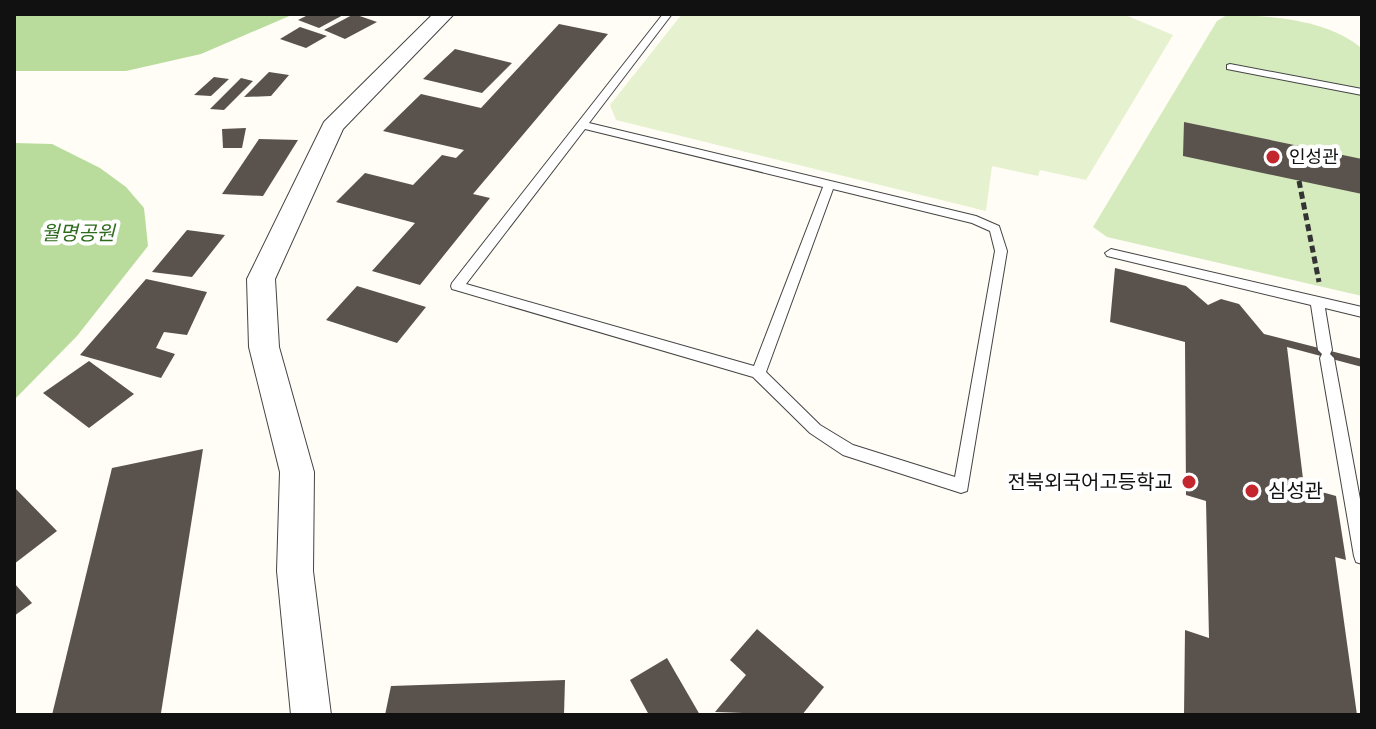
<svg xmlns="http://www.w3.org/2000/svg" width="1376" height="729" font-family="'Libre Baskerville','Noto Sans KR',serif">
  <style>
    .green { fill: #d5ebbd }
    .forest { fill: #b9dc9c }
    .pitch { fill: #e6f2cf }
    .building { fill: #5a524d }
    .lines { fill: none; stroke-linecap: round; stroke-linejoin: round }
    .lane-casing { stroke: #444; stroke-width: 2 }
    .street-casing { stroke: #444; stroke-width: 2 }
    .path { stroke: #333; stroke-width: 5; stroke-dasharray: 7 4; stroke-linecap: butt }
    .lane { fill: #fff; fill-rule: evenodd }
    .street { fill: #fff; fill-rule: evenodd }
    .poi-dot { fill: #c4262e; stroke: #fff; stroke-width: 3 }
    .labels { text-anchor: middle; stroke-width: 8; stroke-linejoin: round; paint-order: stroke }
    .far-poi-label { font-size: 18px; fill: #111; stroke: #fff; text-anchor: start }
    .park-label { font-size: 20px; font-style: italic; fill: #2f6b1f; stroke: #fff }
    .poi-label { font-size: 20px; fill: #111; stroke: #fff; text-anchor: end }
  </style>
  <rect width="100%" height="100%" fill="#fffdf5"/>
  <!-- green -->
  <path class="green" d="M 1227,15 C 1268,15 1331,20 1362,49 L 1362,296 L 1107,237 L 1093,227 L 1217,21 Z"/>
  <!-- forest -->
  <g class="forest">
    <path d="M 14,14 L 294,14 L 201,54 L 126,71 L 14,71 Z"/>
    <path d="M 14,143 L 52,144 L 100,168 L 126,187 L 144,208 L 148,246 L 77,336 L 14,400 Z"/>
  </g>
  <!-- pitch -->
  <path class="pitch" d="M 682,14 L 1123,14 L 1173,35 L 1086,180 L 1040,170 L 1038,176 L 992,166 L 986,211 L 616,120 L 610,105 Z"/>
  <!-- building -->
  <g class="building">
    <path d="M 310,14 L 345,14 L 319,28 L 298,20 Z"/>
    <path d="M 354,14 L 377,22 L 345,39 L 324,30 Z"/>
    <path d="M 559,24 L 608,34 L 473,194 L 490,198 L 420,285 L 372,271 L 415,223 L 336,202 L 365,173 L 413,185 L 442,155 L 456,158 L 464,150 L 383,131 L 421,94 L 481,108 Z"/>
    <path d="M 300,27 L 327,36 L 306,48 L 280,39 Z"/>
    <path d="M 455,49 L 512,63 L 482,93 L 423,79 Z"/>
    <path d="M 269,72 L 289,75 L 271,96 L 244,97 Z"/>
    <path d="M 214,77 L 229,79 L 211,96 L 194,95 Z"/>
    <path d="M 241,78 L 253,81 L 224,110 L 210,109 Z"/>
    <path d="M 1184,122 L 1362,159 L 1362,194 L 1183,156 Z"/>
    <path d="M 246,128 L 242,148 L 223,148 L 222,129 Z"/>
    <path d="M 259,139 L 298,140 L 263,196 L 222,194 Z"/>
    <path d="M 187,230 L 225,235 L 192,277 L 152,272 Z"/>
    <path d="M 1115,268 L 1186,286 L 1208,305 L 1221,299 L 1239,304 L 1264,334 L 1362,359 L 1362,367 L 1287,347 L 1304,487 L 1336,496 L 1346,560 L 1335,557 L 1357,715 L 1184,715 L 1185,630 L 1209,638 L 1206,501 L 1186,495 L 1185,342 L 1110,322 Z"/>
    <path d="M 146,279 L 207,292 L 187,335 L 164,332 L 156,348 L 175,354 L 161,378 L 80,355 Z"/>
    <path d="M 357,286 L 426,307 L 397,343 L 326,320 Z"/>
    <path d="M 89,361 L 134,394 L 89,428 L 43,393 Z"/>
    <path d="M 203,449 L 161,713 L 52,715 L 112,468 Z"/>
    <path d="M 14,487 L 57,531 L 14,564 Z"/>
    <path d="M 14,583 L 32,603 L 14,616 Z"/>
    <path d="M 757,629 L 824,687 L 802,715 L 715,712 L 746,675 L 730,660 Z"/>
    <path d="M 667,658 L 700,715 L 649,715 L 630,680 Z"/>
    <path d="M 565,680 L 564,715 L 385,715 L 391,686 Z"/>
  </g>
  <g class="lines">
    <defs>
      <g id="lane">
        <path d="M 663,14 L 672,14 L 589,123 L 976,216 L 999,226 L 1007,251 L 967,491 L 961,493 L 843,455 L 810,433 L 753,377 L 452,289 L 451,286 L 452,283 ZM 585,129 L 823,187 L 754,366 L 466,284 ZM 833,189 L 972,223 L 990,231 L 995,251 L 955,477 L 853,445 L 820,425 L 766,372 Z"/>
        <path d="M 1230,64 L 1362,89 L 1362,95 L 1227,69 L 1227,65 Z"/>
        <path d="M 1111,249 L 1362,307 L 1362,317 L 1325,308 L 1332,350 L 1330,354 L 1334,358 L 1362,510 L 1362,564 L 1356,562 L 1354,556 L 1320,358 L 1322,354 L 1318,350 L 1311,305 L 1107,256 L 1105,253 Z"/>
      </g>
      <path id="street" d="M 433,14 L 454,14 L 343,129 L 275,279 L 279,347 L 314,472 L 313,571 L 331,715 L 291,715 L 277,571 L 280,472 L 249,347 L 247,279 L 324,122 Z"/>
    </defs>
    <!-- lane casing -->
    <use href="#lane" class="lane-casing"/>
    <!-- street casing -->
    <use href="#street" class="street-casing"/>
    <!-- path -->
    <path class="path" d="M 1299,181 L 1319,282"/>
    <!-- lane -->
    <use href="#lane" class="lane"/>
    <!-- street -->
    <use href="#street" class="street"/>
  </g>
  <!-- markers -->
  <g class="poi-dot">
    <circle cx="1273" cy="157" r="8"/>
    <circle cx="1189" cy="482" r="8"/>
    <circle cx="1252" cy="491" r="8"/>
  </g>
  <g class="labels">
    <!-- far-poi labels -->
    <g class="far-poi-label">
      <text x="1289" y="163">인성관</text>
    </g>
    <!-- park labels -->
    <g class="park-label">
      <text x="78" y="240">월명공원</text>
    </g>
    <!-- poi labels -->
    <g class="poi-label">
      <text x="1173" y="489">전북외국어고등학교</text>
      <text x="1268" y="498" text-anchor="start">심성관</text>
    </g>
  </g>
  <!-- border -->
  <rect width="1376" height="729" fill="none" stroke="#111111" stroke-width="32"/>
</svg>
